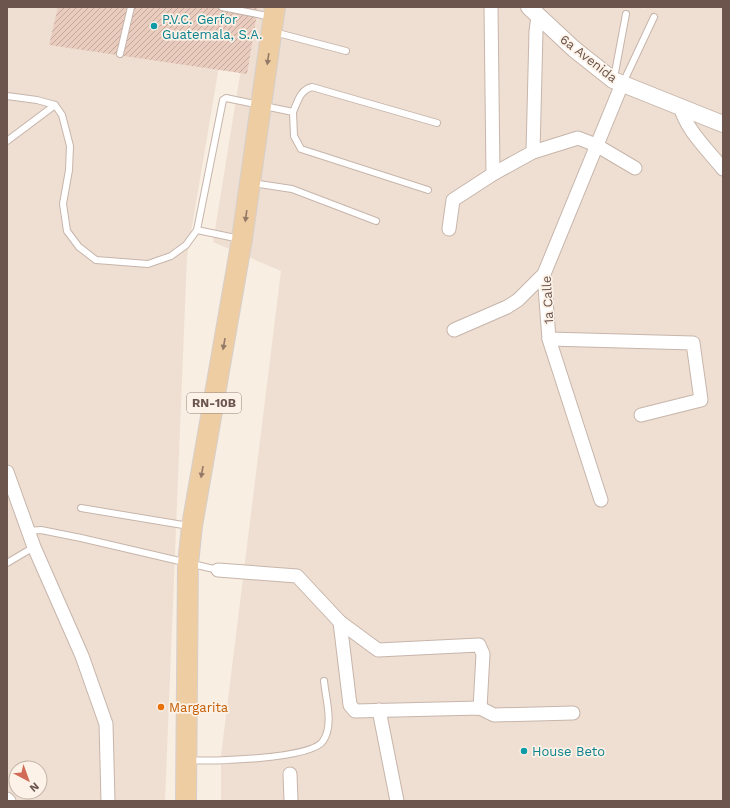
<svg xmlns="http://www.w3.org/2000/svg" width="730" height="808" font-family="'Work Sans',sans-serif">
  <style>
    .residential { fill: #eedfd2; fill-rule: evenodd }
    .building { fill: url(#building-hatch) }
    .lines { fill: none; stroke-linecap: round; stroke-linejoin: round }
    .service-casing { stroke: #c7b5ab; stroke-width: 8 }
    .minor-casing { stroke: #c7b5ab; stroke-width: 15 }
    .tertiary-casing { stroke: #c7b5ab; stroke-width: 18 }
    .primary-casing { stroke: #d6cfcd; stroke-width: 22 }
    .service { stroke: #fff; stroke-width: 6 }
    .minor { stroke: #fff; stroke-width: 13 }
    .tertiary { stroke: #fff; stroke-width: 16 }
    .primary { stroke: #eecda3; stroke-width: 20 }
    .oneway { fill: #937966 }
    .culture-dot { fill: #0f9aa8; stroke: #fcf2e7; stroke-width: 1.5 }
    .food-dot { fill: #e8710a; stroke: #fcf2e7; stroke-width: 1.5 }
    .labels { text-anchor: middle; stroke-width: 3.5; stroke-linejoin: round; paint-order: stroke }
    .shield { fill: #fcf2e7; stroke: #97847a; stroke-width: 1 }
    .shield-label { font-size: 12px; font-weight: bold; fill: #6c554c }
    .culture-label { font-size: 13px; fill: #0d838f; stroke: #fcf2e7; text-anchor: start }
    .street-label { font-size: 13px; fill: #6c554c; stroke: #fcf2e7 }
    .food-label { font-size: 13px; fill: #c56008; stroke: #fcf2e7; text-anchor: start }
  </style>
  <defs>
    <pattern id="building-hatch" width="6" height="6" patternUnits="userSpaceOnUse"><rect width="6" height="6" fill="#e9ccbe"/><path d="M-1 1l2-2M0 6l6-6M5 7l2-2" fill="none" stroke="#c1a89d"/></pattern>
  </defs>
  <rect width="100%" height="100%" fill="#f8eee2"/>
  <!-- residential -->
  <g class="residential">
    <path d="M 7,7 L 229,7 L 187,256 L 165,801 L 7,801 ZM 16,768 L 40,768 L 40,792 L 16,792 Z"/>
    <path d="M 251,7 L 640,7 L 644,9 L 645,7 L 723,7 L 723,801 L 221,801 L 221,756 L 281,271 L 213,242 Z"/>
  </g>
  <!-- building -->
  <path class="building" d="M 58,7 L 258,7 L 247,74 L 49,45 Z"/>
  <g class="lines">
    <defs>
      <g id="service">
        <path d="M 222,7 L 272,17"/>
        <path d="M 274,32 L 346,51"/>
        <path d="M 120,54 L 131,7"/>
        <path d="M 614,78 L 626,14"/>
        <path d="M 623,83 L 654,17"/>
        <path d="M 7,96 L 37,100 L 55,105 L 62,115 L 70,146 L 69,170 L 63,204 L 67,231 L 79,247 L 96,260 L 148,264 L 171,256 L 186,245 L 197,230 L 223,100 L 226,98 L 293,112 L 294,136 L 301,149 L 428,190"/>
        <path d="M 293,112 C 298,101 300,90 312,87 L 437,123"/>
        <path d="M 7,141 L 55,105"/>
        <path d="M 252,183 L 292,189 L 376,221"/>
        <path d="M 197,230 L 240,239"/>
        <path d="M 81,508 L 189,526"/>
        <path d="M 28,531 L 41,530 L 81,538 L 218,570"/>
        <path d="M 7,563 L 34,547"/>
        <path d="M 188,760 C 210,762 312,759 323,741 C 334,725 326,700 324,681"/>
      </g>
      <g id="minor">
        <path d="M 491,7 L 493,174"/>
        <path d="M 680,106 C 686,130 708,150 723,169"/>
        <path d="M 533,152 L 536,31 L 538,16"/>
        <path d="M 449,229 L 453,200 L 493,174 L 533,152 L 578,138 L 596,145 L 635,168"/>
        <path d="M 454,330 L 507,307 L 518,300 L 544,274"/>
        <path d="M 549,339 L 693,343 L 701,400 L 641,415"/>
        <path d="M 7,472 L 34,547 L 82,656 L 106,724 L 108,801"/>
        <path d="M 601,500 L 549,339 L 544,274 L 622,84"/>
        <path d="M 218,570 L 297,576 L 340,622 L 378,650 L 479,645 L 483,654 L 480,708"/>
        <path d="M 340,622 L 350,705 L 355,711 L 480,708 L 494,715 L 573,713"/>
        <path d="M 379,710 L 397,801"/>
        <path d="M 290,774 L 291,801"/>
        <path d="M 7,799 L 9,801"/>
      </g>
      <path id="tertiary" d="M 529,7 L 574,49 L 613,80 L 723,124"/>
      <path id="primary" d="M 186,801 L 188,564 L 192,526 L 242,239 L 275,7"/>
    </defs>
    <!-- service casing -->
    <use href="#service" class="service-casing"/>
    <!-- minor casing -->
    <use href="#minor" class="minor-casing"/>
    <!-- tertiary casing -->
    <use href="#tertiary" class="tertiary-casing"/>
    <!-- primary casing -->
    <use href="#primary" class="primary-casing"/>
    <!-- service -->
    <use href="#service" class="service"/>
    <!-- minor -->
    <use href="#minor" class="minor"/>
    <!-- tertiary -->
    <use href="#tertiary" class="tertiary"/>
    <!-- primary -->
    <use href="#primary" class="primary"/>
  </g>
  <!-- one-way arrows -->
  <defs><path id="oneway-solid" d="M-6-.8H1V-3.2L6.5 0L1 3.2V.8H-6Z"/></defs>
  <g class="oneway">
    <use href="#oneway-solid" transform="translate(268 59) rotate(98)"/>
    <use href="#oneway-solid" transform="translate(246 216) rotate(98)"/>
    <use href="#oneway-solid" transform="translate(224 344) rotate(100)"/>
    <use href="#oneway-solid" transform="translate(202 472) rotate(100)"/>
  </g>
  <!-- markers -->
  <g class="culture-dot">
    <circle cx="154" cy="26" r="4"/>
    <circle cx="524" cy="751" r="4"/>
  </g>
  <circle class="food-dot" cx="161" cy="707" r="4"/>
  <g class="labels">
    <!-- shield labels -->
    <rect class="shield" x="187" y="393" width="54" height="20" rx="3"/>
    <g class="shield-label">
      <text x="214" y="407">RN-10B</text>
    </g>
    <!-- culture labels -->
    <g class="culture-label">
      <text x="162" y="24">P.V.C. Gerfor<tspan x="162" dy="15">Guatemala, S.A.</tspan></text>
      <text x="532" y="756">House Beto</text>
    </g>
    <!-- street labels -->
    <g class="street-label">
      <text transform="translate(589 58) rotate(38)" y="5">6a Avenida</text>
      <text transform="translate(547 300) rotate(-93)" y="5">1a Calle</text>
    </g>
    <!-- food labels -->
    <g class="food-label">
      <text x="169" y="712">Margarita</text>
    </g>
  </g>
  <!-- border -->
  <rect width="730" height="808" fill="none" stroke="#6c554c" stroke-width="16"/>
  <!-- north arrow -->
  <g transform="translate(28 780) rotate(139)"><circle r="19" fill="#fcf2e7" stroke="#c2b3a9"/>
  <path d="M0-3L7 15L0 10L-7 15Z" fill="#d16b58"/>
  <text y="-6" font-size="11" font-weight="bold" text-anchor="middle" fill="#6c554c">N</text>
  </g>
</svg>
